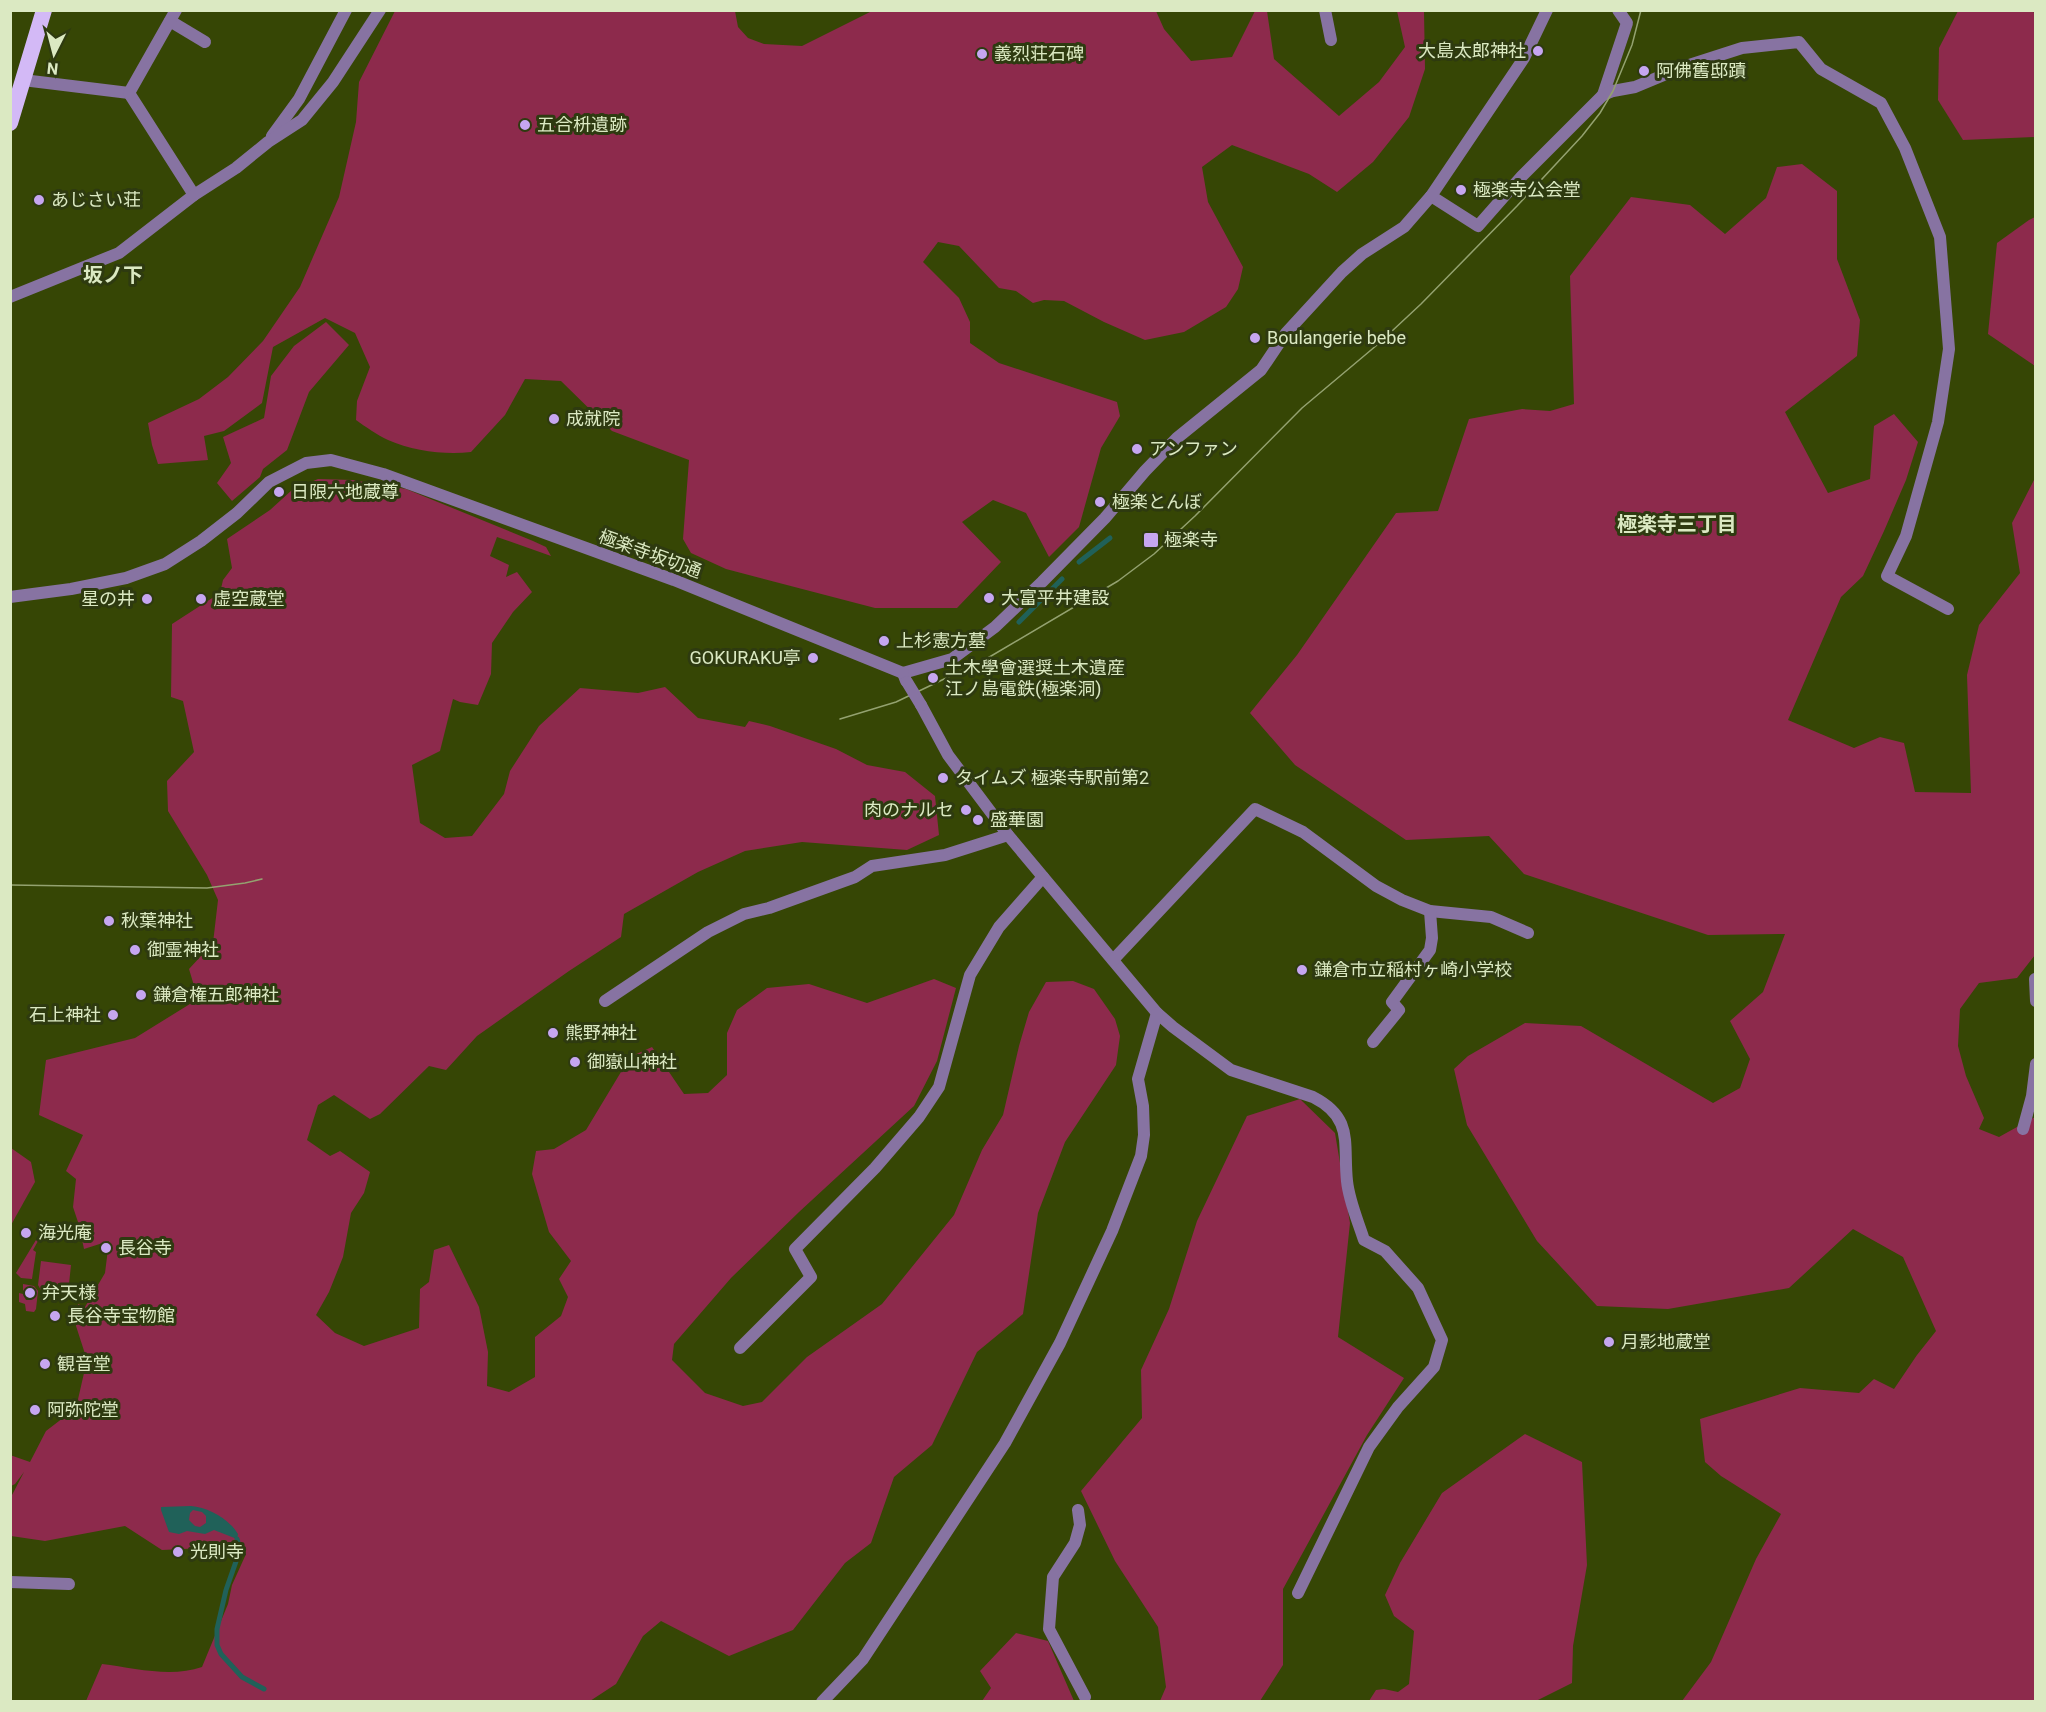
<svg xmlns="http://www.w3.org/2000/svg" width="2046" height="1712" font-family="Roboto,'Noto Sans JP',sans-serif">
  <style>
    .green { fill: #8d2a4c }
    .water { fill: #206159; fill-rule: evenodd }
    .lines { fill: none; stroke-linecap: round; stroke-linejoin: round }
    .stream { stroke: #206159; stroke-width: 5 }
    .pedestrian { stroke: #8773a2; stroke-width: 12 }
    .minor { stroke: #8773a2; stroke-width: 12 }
    .tertiary { stroke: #8773a2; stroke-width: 12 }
    .trunk { stroke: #d3b9f6; stroke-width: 16 }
    .tram { stroke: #94a270; stroke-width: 1.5 }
    .minor-bridge { stroke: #8773a2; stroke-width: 12 }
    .poi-dot { fill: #c6a6f0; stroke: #2e3a10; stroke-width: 2 }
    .labels { text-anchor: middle; stroke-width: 6; stroke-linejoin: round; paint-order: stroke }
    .poi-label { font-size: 18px; fill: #dbe9c2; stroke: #2e3a10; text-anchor: start }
    .street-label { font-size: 18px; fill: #dbe9c2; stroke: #2e3a10 }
    .neighbourhood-label { font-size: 20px; font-weight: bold; fill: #dbe9c2; stroke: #2e3a10 }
  </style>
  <rect width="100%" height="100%" fill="#364605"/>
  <!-- green -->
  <g class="green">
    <path d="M 395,11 L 735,11 L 738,27 L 748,38 L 764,44 L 802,46 L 872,11 L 1156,11 L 1164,29 L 1191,61 L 1232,57 L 1255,11 L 1267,11 L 1274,59 L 1339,116 L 1379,82 L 1405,47 L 1397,11 L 1424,11 L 1425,69 L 1409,117 L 1373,162 L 1337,192 L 1309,174 L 1232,145 L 1202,167 L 1208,202 L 1243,267 L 1238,289 L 1226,307 L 1184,332 L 1145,340 L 1104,322 L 1064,301 L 1044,300 L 1033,303 L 1016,291 L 999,288 L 959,246 L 938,242 L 923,262 L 959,298 L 970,322 L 970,343 L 999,363 L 1117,402 L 1120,416 L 1101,448 L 1079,527 L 1049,557 L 1026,513 L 993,500 L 962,522 L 1001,562 L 957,608 L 875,608 L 726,569 L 691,553 L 683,539 L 689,460 L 612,431 L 561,381 L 525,379 L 505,415 L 471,452 C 445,455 413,451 388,440 C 377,435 366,427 356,420 L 357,401 L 370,367 L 355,333 L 325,318 L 273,347 L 262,403 L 224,431 L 204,436 L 208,460 L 158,464 L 152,445 L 148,423 L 199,399 L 228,377 L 263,341 L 300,287 L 339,197 L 356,122 L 359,82 Z"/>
    <path d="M 2030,11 L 2036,13 L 2035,137 L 1963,140 L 1938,100 L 1939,48 L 1958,11 Z"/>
    <path d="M 1802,164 L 1837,191 L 1837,259 L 1860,320 L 1857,356 L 1785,412 L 1828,493 L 1870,479 L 1874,426 L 1894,414 L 1918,442 L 1906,480 L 1884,531 L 1863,576 L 1841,597 L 1788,720 L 1854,748 L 1880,737 L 1904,743 L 1915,792 L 1971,793 L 1967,675 L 1979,625 L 2020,573 L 2012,523 L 2035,478 L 2035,955 L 2017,978 L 1979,983 L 1960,1009 L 1958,1046 L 1966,1076 L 1984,1118 L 1979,1129 L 1999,1137 L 2035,1117 L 2035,1701 L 1682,1701 L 1711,1662 L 1756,1559 L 1781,1514 L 1721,1476 L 1705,1462 L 1700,1419 L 1800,1388 L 1859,1393 L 1874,1379 L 1894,1389 L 1917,1355 L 1936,1331 L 1903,1257 L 1853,1229 L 1789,1288 L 1668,1309 L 1597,1306 L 1537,1241 L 1467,1125 L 1454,1069 L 1468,1056 L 1525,1023 L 1581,1026 L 1713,1103 L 1740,1088 L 1750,1059 L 1730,1021 L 1763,992 L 1785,934 L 1708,935 L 1524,874 L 1489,836 L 1406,840 L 1295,765 L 1250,713 L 1297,655 L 1396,513 L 1438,511 L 1469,419 L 1522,409 L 1550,411 L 1574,404 L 1570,276 L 1631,197 L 1690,205 L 1725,234 L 1766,198 L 1777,167 Z"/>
    <path d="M 2035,217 L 2035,366 L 1988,334 L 1997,243 L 2029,220 Z"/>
    <path d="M 326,322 L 349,345 L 309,392 L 287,450 L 263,469 L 260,477 L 232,501 L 217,483 L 231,463 L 223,437 L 264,418 L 271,376 L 294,346 Z"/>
    <path d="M 318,479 L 353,480 L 406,489 L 533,541 L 546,547 L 551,556 L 497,537 L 490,556 L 509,565 L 506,577 L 517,572 L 532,592 L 513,612 L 492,643 L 491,674 L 478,705 L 460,702 L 453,699 L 440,751 L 412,765 L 420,823 L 445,838 L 472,836 L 504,794 L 510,771 L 539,726 L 580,688 L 638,693 L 665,687 L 698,718 L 745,727 L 749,721 L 770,726 L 836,749 L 867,765 L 905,772 L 935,796 L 939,835 L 907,850 L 802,842 L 745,851 L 698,872 L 624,914 L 621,937 L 569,971 L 477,1036 L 446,1070 L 429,1066 L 380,1114 L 370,1119 L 334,1095 L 318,1105 L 307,1140 L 330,1156 L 340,1151 L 370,1172 L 364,1193 L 351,1213 L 343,1257 L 329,1292 L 316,1315 L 335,1333 L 364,1346 L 419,1328 L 420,1289 L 429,1282 L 434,1250 L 449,1245 L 479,1307 L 488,1352 L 487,1386 L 509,1392 L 535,1377 L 535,1337 L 561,1316 L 568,1297 L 559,1279 L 571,1261 L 549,1232 L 532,1174 L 536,1151 L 554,1149 L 586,1130 L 630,1057 L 652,1047 L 684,1094 L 708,1093 L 727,1075 L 727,1033 L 737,1010 L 767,988 L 809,984 L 867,1003 L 934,979 L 956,988 L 937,1061 L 914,1106 L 799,1212 L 731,1278 L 674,1344 L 672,1360 L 705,1393 L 743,1406 L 762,1402 L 807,1357 L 882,1304 L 954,1215 L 982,1150 L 1003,1115 L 1019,1046 L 1029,1012 L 1046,982 L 1073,981 L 1094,989 L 1115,1019 L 1120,1036 L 1116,1065 L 1065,1142 L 1038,1213 L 1023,1314 L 977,1352 L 932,1445 L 894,1477 L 871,1543 L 845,1563 L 793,1630 L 729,1656 L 661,1621 L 643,1636 L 616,1684 L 590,1701 L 86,1701 L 102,1664 C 134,1668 171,1678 202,1667 L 228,1604 L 232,1585 L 246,1554 L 225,1547 L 162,1550 L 125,1526 L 45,1541 L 11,1536 L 11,1497 L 24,1472 L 15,1484 L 11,1486 L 10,1455 L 30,1462 L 46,1431 L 76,1408 L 87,1360 L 76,1326 L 78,1304 L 85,1307 L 105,1273 L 109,1241 L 84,1249 L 79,1225 L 73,1207 L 76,1179 L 66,1171 L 83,1135 L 39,1115 L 46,1060 L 135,1038 L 198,999 L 189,969 L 213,943 L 218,900 L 207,875 L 168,811 L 167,781 L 194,752 L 183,701 L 171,697 L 172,624 L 220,593 L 223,580 L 232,568 L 227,539 L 270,510 L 292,490 Z"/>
    <path d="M 1300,1099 L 1335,1133 L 1350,1223 L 1338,1337 L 1404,1378 L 1367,1435 L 1283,1589 L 1283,1665 L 1260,1701 L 1160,1701 L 1166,1687 L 1158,1627 L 1115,1561 L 1081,1491 L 1142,1418 L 1141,1370 L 1169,1309 L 1197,1221 L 1247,1116 Z"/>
    <path d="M 11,1148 L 31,1162 L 35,1182 L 11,1225 Z"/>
    <path d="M 36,1240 L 38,1241 L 33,1250 L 36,1252 L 32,1279 L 21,1278 L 16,1273 Z"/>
    <path d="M 41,1261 L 71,1265 L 69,1284 L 58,1283 L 57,1292 L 41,1290 L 38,1285 Z"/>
    <path d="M 23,1284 L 34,1286 L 38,1291 L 36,1309 L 34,1312 L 26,1311 L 25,1304 L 19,1302 L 19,1293 L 23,1294 L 26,1300 L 31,1300 L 35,1297 L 35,1292 L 33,1288 L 27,1287 L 23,1291 Z"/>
    <path d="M 1525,1434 L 1582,1462 L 1587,1565 L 1573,1646 L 1572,1683 L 1536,1701 L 1369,1701 L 1376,1690 L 1384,1689 L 1398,1692 L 1409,1684 L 1414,1631 L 1394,1616 L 1385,1595 L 1400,1563 L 1442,1493 Z"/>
    <path d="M 1016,1633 L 1048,1641 L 1074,1701 L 982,1701 L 991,1688 L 980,1671 Z"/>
  </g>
  <!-- water -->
  <path class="water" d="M 191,1506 C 208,1507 229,1519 238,1534 L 237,1539 L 214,1530 L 205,1534 L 187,1531 L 179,1534 L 169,1532 L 161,1510 L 161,1507 ZM 193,1510 L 202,1512 L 206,1516 L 206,1523 L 200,1527 L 195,1526 L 189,1520 L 190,1513 Z"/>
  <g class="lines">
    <!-- stream -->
    <g class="stream">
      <path d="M 1079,562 L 1110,538"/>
      <path d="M 1019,622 L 1062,579"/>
      <path d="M 237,1539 L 240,1550 L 226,1590 L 217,1629 L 217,1645 L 221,1654 L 242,1677 L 264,1689"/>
    </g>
    <!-- pedestrian -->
    <path class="pedestrian" d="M 1078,1510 L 1080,1525 L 1075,1543 L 1053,1577 L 1049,1629 L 1085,1697"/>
    <!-- minor -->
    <g class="minor">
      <path d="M 1325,10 L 1331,40"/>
      <path d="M 170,21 L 205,42"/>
      <path d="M 23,80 L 129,93"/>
      <path d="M 129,93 L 194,195"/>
      <path d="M 129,93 L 176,10"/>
      <path d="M 1603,95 L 1627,23 L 1618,10"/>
      <path d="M 272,136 L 299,99 L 346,10"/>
      <path d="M 1431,196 L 1478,226 L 1522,176 L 1603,95 L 1613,91 L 1635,87 L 1683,67 L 1742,48 L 1799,42 L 1821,69 L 1881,103 L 1905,148 L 1940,237 L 1949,349 L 1938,422 L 1906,536 L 1887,576 L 1948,609"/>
      <path d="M 10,297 L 119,253 L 194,195 L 236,168 L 268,142 L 302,120 L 333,82 L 380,10"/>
      <path d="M 906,681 L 903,673 L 952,659 L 995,627 L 1042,582 L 1105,518 L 1145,471 L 1177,438 L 1261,370 L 1286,333 L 1342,272 L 1362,254 L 1404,227 L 1431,196 L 1524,58 L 1547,10"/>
      <path d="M 921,705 L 948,755 L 1008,835 L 1157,1013 L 1173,1027 L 1231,1070 L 1313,1097 C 1354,1118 1343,1143 1347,1181 C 1349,1201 1358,1221 1364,1240 L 1385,1251 L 1418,1288 L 1442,1340 L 1434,1367 L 1398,1407 L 1369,1447 L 1298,1593"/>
      <path d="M 1113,960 L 1255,809 L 1303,832 L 1376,886 L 1402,900 L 1430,911 L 1491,917 L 1528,933"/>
      <path d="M 2035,979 L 2036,1001"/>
      <path d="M 605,1001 L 708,932 L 744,914 L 769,908 L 855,877 L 872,866 L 945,855 L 1008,835"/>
      <path d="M 1373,1042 L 1399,1010 L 1392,1002 L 1430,950 L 1432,938 L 1430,911"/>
      <path d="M 2023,1129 L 2032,1096 L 2036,1064"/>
      <path d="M 740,1348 L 811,1277 L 795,1249 L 875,1168 L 919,1117 L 939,1087 L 970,975 L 999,927 L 1043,877"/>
      <path d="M 10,1582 L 69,1584"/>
      <path d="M 822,1702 L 863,1659 L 1005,1443 L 1060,1343 L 1112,1231 L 1141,1156 L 1144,1135 L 1143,1106 L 1138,1079 L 1157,1013"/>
    </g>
    <!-- tertiary -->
    <path class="tertiary" d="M 10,597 L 71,589 L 126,578 L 165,564 L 201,541 L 237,513 L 269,482 L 306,463 L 331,460 L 383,474 L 674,580 L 903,673"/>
    <!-- trunk -->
    <path class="trunk" d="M 10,123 L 44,10"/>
    <!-- tram -->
    <g class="tram">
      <path d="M 840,719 L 896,702 L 986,659 L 1118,581 L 1154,554 L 1195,516 L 1302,408 L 1377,345 L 1421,304 L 1517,206 L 1582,136 L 1600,113 L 1613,91 L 1632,45 L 1641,10"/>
      <path d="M 10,885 L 207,888 L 245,883 L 262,879"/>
    </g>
    <!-- minor-bridge -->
    <path class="minor-bridge" d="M 907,682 L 921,705"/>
  </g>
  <!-- markers -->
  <g class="poi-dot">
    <circle cx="1538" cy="51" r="6"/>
    <circle cx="982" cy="54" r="6"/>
    <circle cx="1644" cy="71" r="6"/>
    <circle cx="525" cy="125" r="6"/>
    <circle cx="1461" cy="190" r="6"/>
    <circle cx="39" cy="200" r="6"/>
    <circle cx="1255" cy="338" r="6"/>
    <circle cx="554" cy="419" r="6"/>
    <circle cx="1137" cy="449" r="6"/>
    <circle cx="279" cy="492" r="6"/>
    <circle cx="1100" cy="502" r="6"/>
    <rect x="1143" y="532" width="16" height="16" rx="3"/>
    <circle cx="989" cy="598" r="6"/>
    <circle cx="147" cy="599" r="6"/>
    <circle cx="201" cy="599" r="6"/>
    <circle cx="884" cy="641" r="6"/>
    <circle cx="813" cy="658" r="6"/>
    <circle cx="933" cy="678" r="6"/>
    <circle cx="943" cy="778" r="6"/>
    <circle cx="966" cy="810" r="6"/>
    <circle cx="978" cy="820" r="6"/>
    <circle cx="109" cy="921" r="6"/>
    <circle cx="135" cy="950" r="6"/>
    <circle cx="1302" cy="970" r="6"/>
    <circle cx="141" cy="995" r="6"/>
    <circle cx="113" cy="1015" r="6"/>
    <circle cx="553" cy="1033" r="6"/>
    <circle cx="575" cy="1062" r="6"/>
    <circle cx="26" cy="1233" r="6"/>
    <circle cx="106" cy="1248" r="6"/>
    <circle cx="30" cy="1293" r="6"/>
    <circle cx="55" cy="1316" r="6"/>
    <circle cx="1609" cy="1342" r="6"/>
    <circle cx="45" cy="1364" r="6"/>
    <circle cx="35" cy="1410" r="6"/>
    <circle cx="178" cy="1552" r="6"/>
  </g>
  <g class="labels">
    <!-- poi labels -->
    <g class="poi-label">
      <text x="1526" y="57" text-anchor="end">大島太郎神社</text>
      <text x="994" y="60">義烈荘石碑</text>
      <text x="1656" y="77">阿佛舊邸蹟</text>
      <text x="537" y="131">五合枡遺跡</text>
      <text x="1473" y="196">極楽寺公会堂</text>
      <text x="51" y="206">あじさい荘</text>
      <text x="1267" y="344">Boulangerie bebe</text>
      <text x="566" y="425">成就院</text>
      <text x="1149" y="455">アンファン</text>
      <text x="291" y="498">日限六地蔵尊</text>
      <text x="1112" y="508">極楽とんぼ</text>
      <text x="1164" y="546">極楽寺</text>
      <text x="1001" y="604">大富平井建設</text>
      <text x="135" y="605" text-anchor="end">星の井</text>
      <text x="213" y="605">虚空蔵堂</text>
      <text x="896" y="647">上杉憲方墓</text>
      <text x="801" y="664" text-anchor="end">GOKURAKU亭</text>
      <text x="945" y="674">土木學會選奨土木遺産<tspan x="945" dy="21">江ノ島電鉄(極楽洞)</tspan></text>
      <text x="955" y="784">タイムズ 極楽寺駅前第2</text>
      <text x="954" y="816" text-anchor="end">肉のナルセ</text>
      <text x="990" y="826">盛華園</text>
      <text x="121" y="927">秋葉神社</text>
      <text x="147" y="956">御霊神社</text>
      <text x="1314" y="976">鎌倉市立稲村ヶ崎小学校</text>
      <text x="153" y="1001">鎌倉権五郎神社</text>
      <text x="101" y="1021" text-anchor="end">石上神社</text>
      <text x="565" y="1039">熊野神社</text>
      <text x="587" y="1068">御嶽山神社</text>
      <text x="38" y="1239">海光庵</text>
      <text x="118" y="1254">長谷寺</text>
      <text x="42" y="1299">弁天様</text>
      <text x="67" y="1322">長谷寺宝物館</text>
      <text x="1621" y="1348">月影地蔵堂</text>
      <text x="57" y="1370">観音堂</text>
      <text x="47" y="1416">阿弥陀堂</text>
      <text x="190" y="1558">光則寺</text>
    </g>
    <!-- street labels -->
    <g class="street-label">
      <text transform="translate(650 554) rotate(20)" y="6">極楽寺坂切通</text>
    </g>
    <!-- neighbourhood labels -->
    <g class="neighbourhood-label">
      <text x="113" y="282">坂ノ下</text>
      <text x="1677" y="531">極楽寺三丁目</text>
    </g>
  </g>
  <!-- border -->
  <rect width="2046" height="1712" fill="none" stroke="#dbe9c2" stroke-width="24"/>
  <!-- north arrow -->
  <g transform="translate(54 54) rotate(186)" stroke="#2e3a10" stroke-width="4.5" paint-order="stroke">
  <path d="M0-4.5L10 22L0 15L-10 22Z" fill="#dbe9c2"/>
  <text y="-9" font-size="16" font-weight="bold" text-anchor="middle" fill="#dbe9c2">N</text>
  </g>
</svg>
